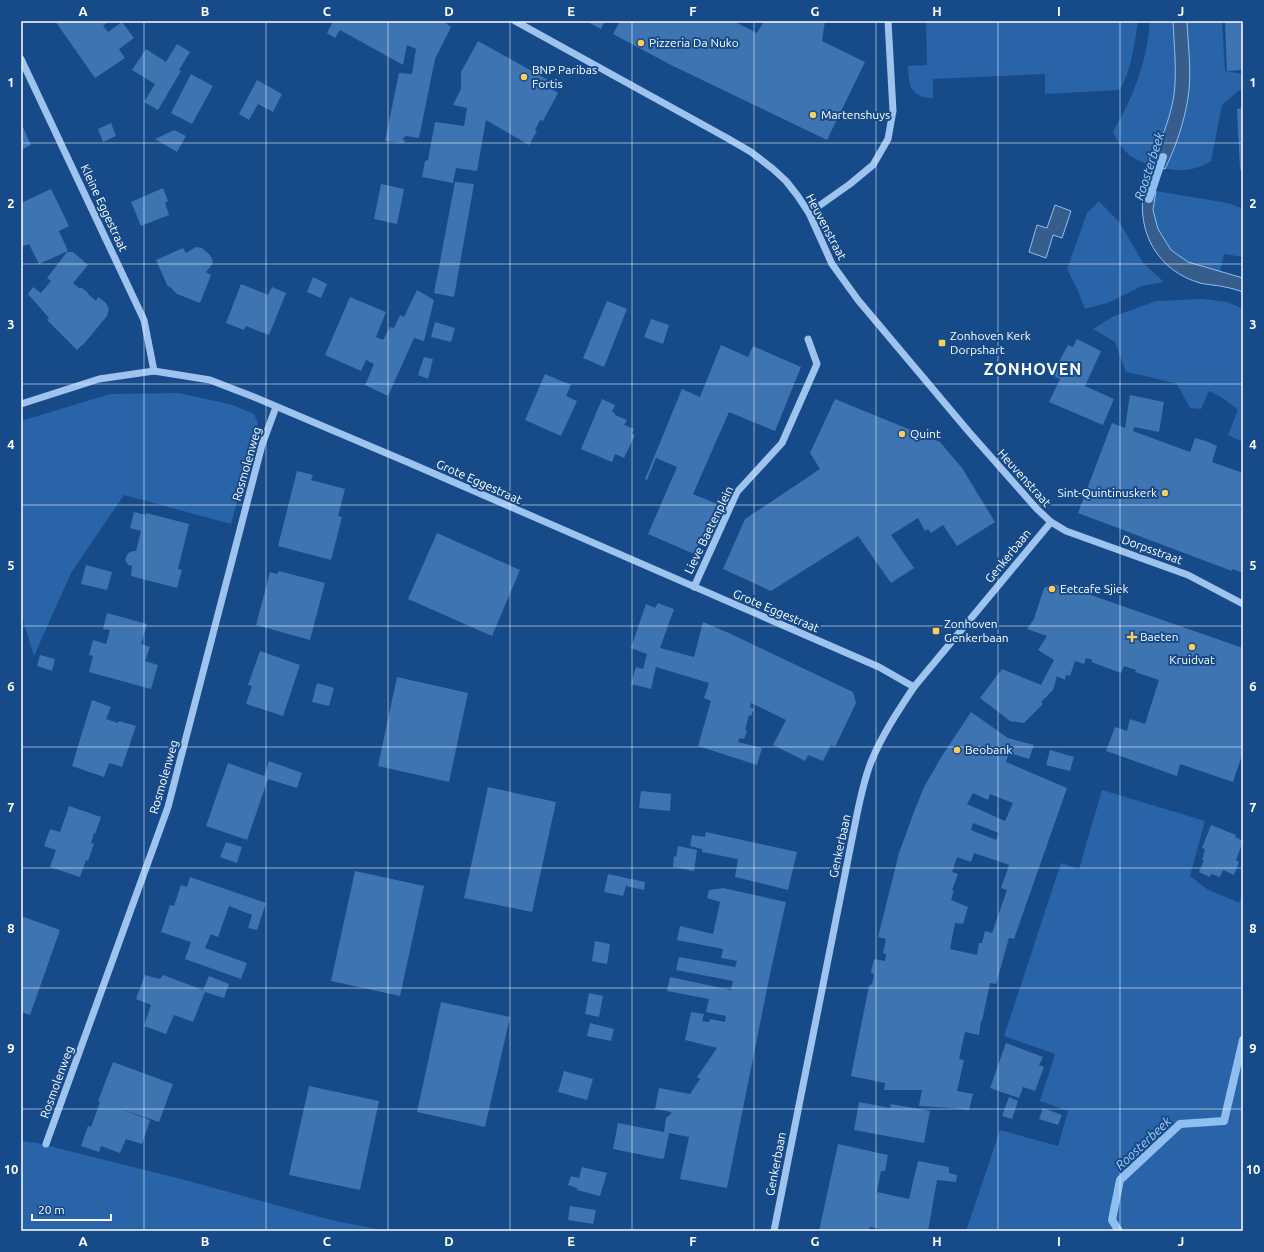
<svg xmlns="http://www.w3.org/2000/svg" width="1264" height="1252" font-family="Ubuntu,sans-serif">
  <style>
    .green { fill: #2864a7 }
    .water { fill: #365d8b; stroke: #8fbff1 }
    .lines { fill: none; stroke-linecap: round; stroke-linejoin: round }
    .stream { stroke: #8fbff1; stroke-width: 8 }
    .building { fill: #3e74b2; fill-rule: evenodd }
    .minor { stroke: #9dc3ee; stroke-width: 7 }
    .grid { fill: none; stroke: #fff; stroke-width: 1; stroke-opacity: 0.55 }
    .poi-dot { fill: #ffcc5a; stroke: #164a89; stroke-width: 1.5 }
    .labels { text-anchor: middle; stroke-width: 4; stroke-linejoin: round; paint-order: stroke }
    .poi-label { font-size: 12px; fill: #fff; stroke: #164a89; text-anchor: start }
    .street-label { font-size: 12px; fill: #fff; stroke: #164a89 }
    .water-label { font-size: 13px; font-style: italic; fill: #a9cdf6; stroke: #164a89 }
    .district-label { font-size: 16px; font-weight: bold; letter-spacing: 1px; fill: #fff; stroke: #164a89 }
    .neatline { fill: none; stroke: #fff; stroke-width: 1.5 }
    .grid-label { font-size: 13px; text-anchor: middle; font-weight: bold; fill: #fff }
  </style>
  <rect width="100%" height="100%" fill="#164a89"/>
  <!-- green -->
  <g class="green">
    <path d="M 926,21 L 1138,21 C 1136,37 1130,78 1119,90 L 1045,94 L 1045,74 L 933,79 L 933,98 C 911,98 908,85 908,66 L 927,65 Z"/>
    <path d="M 1150,21 L 1222,21 L 1225,71 L 1243,74 L 1243,90 L 1238,91 L 1222,105 L 1211,161 C 1193,172 1178,172 1158,167 C 1135,161 1122,154 1113,131 C 1134,97 1147,61 1150,21 Z"/>
    <path d="M 1156,191 L 1228,203 L 1243,209 L 1243,257 L 1224,254 L 1220,271 L 1188,262 L 1171,250 L 1158,229 L 1153,210 Z"/>
    <path d="M 1099,201 L 1120,223 L 1143,263 L 1164,282 L 1142,286 L 1110,302 L 1085,309 L 1078,291 L 1067,269 L 1087,213 Z"/>
    <path d="M 1202,299 L 1228,302 L 1243,309 L 1243,442 L 1228,435 L 1238,410 L 1223,398 L 1209,391 L 1201,409 L 1190,408 L 1177,384 L 1150,377 L 1126,372 L 1115,342 L 1093,329 L 1112,317 L 1156,301 Z"/>
    <path d="M 179,393 L 233,405 L 254,414 L 258,423 L 231,524 L 124,495 L 71,573 L 34,656 L 21,614 L 21,421 L 110,394 Z"/>
    <path d="M 1102,790 L 1205,821 L 1190,876 L 1207,889 L 1239,903 L 1243,890 L 1243,1231 L 966,1231 L 1000,1130 L 1058,1146 L 1068,1111 L 1040,1101 L 1055,1054 L 1004,1036 L 1061,863 L 1079,869 Z"/>
    <path d="M 21,1141 L 37,1143 L 185,1180 L 331,1220 L 387,1231 L 21,1231 Z"/>
  </g>
  <!-- water -->
  <g class="water">
    <path d="M 1173,21 L 1187,21 C 1188,46 1192,73 1188,98 C 1184,123 1176,146 1165,169 L 1150,165 C 1160,143 1170,120 1174,95 C 1177,71 1174,45 1173,21 Z"/>
    <path d="M 1144,190 L 1156,191 L 1153,210 L 1158,229 L 1171,250 L 1188,262 L 1243,278 L 1243,292 C 1237,290 1231,288 1225,287 C 1217,285 1208,285 1200,283 C 1158,271 1136,232 1144,190 Z"/>
    <path d="M 1055,205 L 1071,211 L 1062,238 L 1053,235 L 1046,258 L 1029,252 L 1037,225 L 1047,228 Z"/>
  </g>
  <g class="lines">
    <!-- stream -->
    <g class="stream">
      <path d="M 1149,199 L 1163,157"/>
      <path d="M 1119,1231 L 1112,1220 L 1120,1180 L 1180,1124 L 1224,1121 L 1243,1040"/>
    </g>
  </g>
  <!-- building -->
  <g class="building">
    <path d="M 55,21 L 109,21 L 103,26 L 108,32 L 122,22 L 134,38 L 119,49 L 125,58 L 95,78 Z"/>
    <path d="M 333,21 L 443,21 L 451,27 L 435,59 L 419,138 L 406,136 L 402,139 L 403,140 L 405,139 L 404,143 L 385,141 L 399,73 L 412,74 L 416,49 L 407,45 L 403,65 L 340,30 L 335,38 L 327,33 Z"/>
    <path d="M 586,21 L 605,21 L 601,29 Z"/>
    <path d="M 620,21 L 737,21 L 737,23 L 757,33 L 764,21 L 825,21 L 822,41 L 865,62 L 827,140 L 669,64 L 613,34 Z"/>
    <path d="M 1225,21 L 1243,21 L 1243,70 L 1227,71 Z"/>
    <path d="M 478,41 L 555,84 L 552,89 L 558,93 L 543,121 L 540,120 L 535,130 L 537,131 L 529,145 L 486,120 L 477,171 L 456,168 L 453,183 L 422,177 L 425,161 L 428,160 L 435,122 L 464,126 L 467,108 L 453,105 L 461,89 L 461,72 Z"/>
    <path d="M 177,44 L 190,52 L 179,70 L 181,71 L 158,110 L 144,102 L 155,84 L 132,70 L 146,49 L 166,62 Z"/>
    <path d="M 191,74 L 213,86 L 192,124 L 171,113 Z"/>
    <path d="M 257,80 L 282,94 L 273,112 L 258,104 L 249,120 L 239,114 Z"/>
    <path d="M 1243,108 L 1243,170 L 1240,170 L 1237,109 Z"/>
    <path d="M 21,123 L 31,145 L 21,150 Z"/>
    <path d="M 111,123 L 116,136 L 103,142 L 98,129 Z"/>
    <path d="M 174,130 L 186,136 L 177,152 L 155,139 Z"/>
    <path d="M 455,182 L 474,184 L 454,297 L 434,293 Z"/>
    <path d="M 381,184 L 404,189 L 397,224 L 374,219 Z"/>
    <path d="M 163,188 L 168,201 L 165,203 L 169,215 L 141,226 L 131,202 Z"/>
    <path d="M 51,189 L 69,226 L 59,231 L 68,251 L 39,264 L 29,244 L 21,247 L 21,203 Z"/>
    <path d="M 196,247 L 202,248 L 210,255 L 213,261 L 211,266 L 206,272 L 211,275 L 200,303 L 177,294 L 169,286 L 168,287 L 156,260 L 183,248 L 186,253 Z"/>
    <path d="M 67,252 L 73,252 L 88,265 L 73,283 L 79,288 L 82,288 L 87,292 L 88,294 L 96,301 L 98,297 L 105,302 L 109,309 L 107,316 L 83,345 L 83,344 L 77,350 L 47,320 L 49,318 L 28,294 L 33,287 L 41,293 L 51,281 L 47,278 Z"/>
    <path d="M 313,277 L 327,284 L 321,298 L 307,292 Z"/>
    <path d="M 241,284 L 268,295 L 272,287 L 286,293 L 269,335 L 246,326 L 244,330 L 226,323 Z"/>
    <path d="M 417,290 L 434,300 L 424,341 L 414,338 L 388,396 L 365,385 L 374,364 L 366,360 L 361,371 L 325,355 L 350,297 L 386,312 L 376,337 L 383,340 L 390,327 L 394,328 L 400,315 L 404,317 Z"/>
    <path d="M 607,301 L 627,309 L 604,367 L 583,358 Z"/>
    <path d="M 651,319 L 669,325 L 663,344 L 644,337 Z"/>
    <path d="M 435,322 L 455,328 L 451,342 L 431,337 Z"/>
    <path d="M 1077,339 L 1101,351 L 1085,386 L 1114,399 L 1103,425 L 1049,402 L 1060,379 L 1052,375 L 1068,345 L 1073,347 Z"/>
    <path d="M 721,345 L 748,357 L 753,346 L 801,367 L 775,431 L 729,412 L 693,494 L 717,504 L 694,554 L 648,534 L 677,467 L 656,458 L 647,480 L 645,479 L 682,389 L 700,397 Z"/>
    <path d="M 424,357 L 433,359 L 428,379 L 418,375 Z"/>
    <path d="M 545,374 L 571,385 L 566,396 L 577,401 L 561,436 L 525,420 Z"/>
    <path d="M 1130,395 L 1164,402 L 1159,432 L 1134,427 L 1133,431 L 1190,452 L 1195,438 L 1206,441 L 1217,446 L 1212,462 L 1243,473 L 1243,573 L 1232,569 L 1232,571 L 1078,513 L 1112,423 L 1125,428 Z"/>
    <path d="M 602,399 L 615,405 L 612,412 L 615,413 L 615,415 L 627,420 L 624,425 L 634,429 L 632,433 L 635,435 L 624,458 L 615,454 L 612,462 L 581,449 Z"/>
    <path d="M 835,399 L 940,442 L 962,468 L 995,522 L 957,546 L 943,525 L 931,533 L 928,529 L 925,531 L 918,518 L 891,535 L 914,568 L 891,583 L 858,536 L 771,591 L 723,569 L 745,519 L 820,469 L 810,453 Z"/>
    <path d="M 297,471 L 313,475 L 311,480 L 345,489 L 338,516 L 342,517 L 331,560 L 278,546 Z"/>
    <path d="M 134,512 L 146,515 L 146,513 L 189,524 L 178,569 L 182,570 L 177,588 L 131,576 L 132,566 L 128,565 L 125,560 L 128,553 L 133,551 L 136,551 L 141,531 L 130,528 Z"/>
    <path d="M 437,533 L 520,570 L 492,636 L 408,599 Z"/>
    <path d="M 86,565 L 112,572 L 107,590 L 81,584 Z"/>
    <path d="M 279,571 L 325,583 L 310,640 L 256,625 L 270,572 L 277,574 Z"/>
    <path d="M 1053,584 L 1082,592 L 1243,648 L 1243,752 L 1233,782 L 1180,764 L 1177,776 L 1106,751 L 1115,727 L 1127,731 L 1130,719 L 1145,724 L 1159,680 L 1135,672 L 1136,670 L 1124,666 L 1121,673 L 1091,662 L 1093,660 L 1086,658 L 1084,664 L 1075,661 L 1070,676 L 1066,675 L 1065,680 L 1057,676 L 1053,690 L 1041,702 L 1043,704 L 1024,723 L 1010,721 L 980,698 L 1002,669 L 1041,685 L 1054,660 L 1038,650 L 1047,636 L 1027,629 L 1034,619 L 1044,588 Z"/>
    <path d="M 658,603 L 674,609 L 660,648 L 694,657 L 703,622 L 731,634 L 853,692 L 856,703 L 835,747 L 831,745 L 823,761 L 808,755 L 805,761 L 773,745 L 786,720 L 751,703 L 750,707 L 754,709 L 751,716 L 749,715 L 745,730 L 747,731 L 744,739 L 740,738 L 738,742 L 762,748 L 757,765 L 698,746 L 711,701 L 704,698 L 709,683 L 656,667 L 651,689 L 631,684 L 636,667 L 643,669 L 647,654 L 631,648 L 646,604 L 655,608 Z"/>
    <path d="M 107,613 L 147,624 L 141,644 L 150,647 L 145,661 L 158,665 L 151,689 L 89,672 L 93,656 L 89,655 L 93,640 L 106,644 L 110,630 L 103,629 Z"/>
    <path d="M 260,651 L 300,665 L 283,716 L 246,704 L 252,686 L 248,685 Z"/>
    <path d="M 40,655 L 55,659 L 52,671 L 37,666 Z"/>
    <path d="M 397,677 L 468,693 L 449,782 L 378,766 Z"/>
    <path d="M 317,683 L 334,688 L 329,706 L 312,702 Z"/>
    <path d="M 92,700 L 111,707 L 106,719 L 118,723 L 119,721 L 136,726 L 122,767 L 109,763 L 104,777 L 72,766 Z"/>
    <path d="M 971,712 L 1008,738 L 1034,745 L 1029,759 L 1009,753 L 1006,762 L 1067,788 L 1014,939 L 1009,938 L 996,984 L 990,983 L 982,1021 L 981,1021 L 979,1035 L 965,1032 L 959,1059 L 964,1060 L 957,1091 L 973,1094 L 969,1110 L 953,1108 L 919,1106 L 922,1090 L 884,1090 L 885,1083 L 851,1076 L 869,986 L 872,984 L 874,975 L 871,972 L 874,959 L 885,961 L 886,954 L 883,953 L 886,939 L 878,937 L 899,853 L 915,809 L 924,787 L 942,756 ZM 973,793 L 988,800 L 990,794 L 1013,803 L 1005,821 L 967,804 ZM 973,823 L 999,833 L 996,840 L 971,830 ZM 974,853 L 1009,865 L 1001,888 L 1007,890 L 992,933 L 985,931 L 982,943 L 979,943 L 977,955 L 950,949 L 955,923 L 963,924 L 968,907 L 951,900 L 954,890 L 952,890 L 958,874 L 952,872 L 957,857 L 971,862 Z"/>
    <path d="M 1050,750 L 1074,757 L 1070,771 L 1046,765 Z"/>
    <path d="M 269,761 L 302,773 L 297,788 L 268,779 L 247,840 L 206,826 L 228,763 L 264,776 Z"/>
    <path d="M 488,787 L 556,802 L 532,912 L 464,898 Z"/>
    <path d="M 641,791 L 671,794 L 670,811 L 639,808 Z"/>
    <path d="M 69,806 L 101,817 L 95,834 L 94,833 L 91,843 L 94,844 L 88,861 L 86,860 L 80,877 L 50,867 L 56,850 L 44,846 L 50,829 L 60,832 Z"/>
    <path d="M 1211,825 L 1236,835 L 1235,837 L 1243,841 L 1236,860 L 1239,862 L 1234,875 L 1223,870 L 1220,877 L 1211,874 L 1210,877 L 1199,872 L 1204,860 L 1202,860 L 1205,849 L 1202,848 Z"/>
    <path d="M 706,832 L 797,852 L 788,890 L 735,877 L 738,859 L 702,852 L 702,849 L 690,846 L 692,835 L 705,837 Z"/>
    <path d="M 226,842 L 242,847 L 237,863 L 220,857 Z"/>
    <path d="M 678,846 L 697,850 L 694,871 L 673,867 L 674,856 L 676,857 Z"/>
    <path d="M 355,871 L 424,886 L 400,996 L 331,981 Z"/>
    <path d="M 608,874 L 645,882 L 644,890 L 626,886 L 623,896 L 604,892 Z"/>
    <path d="M 190,877 L 266,903 L 257,930 L 248,928 L 252,915 L 229,906 L 218,937 L 211,934 L 205,948 L 247,963 L 241,979 L 185,959 L 191,942 L 161,932 L 170,905 L 174,906 L 181,885 L 187,887 Z"/>
    <path d="M 723,888 L 786,902 L 770,974 L 727,1188 L 680,1179 L 689,1137 L 669,1133 L 664,1158 L 662,1159 L 613,1149 L 618,1123 L 664,1132 L 666,1118 L 671,1114 L 671,1112 L 655,1109 L 659,1088 L 690,1094 L 700,1079 L 697,1077 L 717,1048 L 685,1040 L 691,1012 L 704,1014 L 702,1021 L 709,1022 L 710,1019 L 725,1022 L 726,1016 L 706,1012 L 709,999 L 667,991 L 670,977 L 731,990 L 733,981 L 676,970 L 679,957 L 735,967 L 737,961 L 721,958 L 723,949 L 677,940 L 680,926 L 713,934 L 720,902 L 707,898 L 709,890 Z"/>
    <path d="M 21,916 L 60,930 L 30,1015 L 21,1012 Z"/>
    <path d="M 595,941 L 610,944 L 607,964 L 592,961 Z"/>
    <path d="M 145,975 L 160,979 L 163,975 L 203,990 L 209,976 L 229,984 L 224,998 L 205,992 L 193,1022 L 174,1015 L 166,1034 L 144,1026 L 151,1005 L 136,999 Z"/>
    <path d="M 589,993 L 603,996 L 599,1017 L 585,1014 Z"/>
    <path d="M 441,1002 L 510,1017 L 485,1127 L 417,1112 Z"/>
    <path d="M 590,1023 L 614,1029 L 611,1041 L 587,1036 Z"/>
    <path d="M 1006,1043 L 1043,1057 L 1039,1065 L 1044,1067 L 1035,1091 L 1023,1087 L 1019,1098 L 990,1088 Z"/>
    <path d="M 113,1062 L 173,1084 L 159,1122 L 118,1108 L 150,1120 L 142,1144 L 126,1139 L 120,1153 L 101,1146 L 99,1152 L 81,1146 L 88,1126 L 91,1127 L 100,1102 L 98,1101 Z"/>
    <path d="M 564,1071 L 593,1079 L 587,1100 L 558,1092 Z"/>
    <path d="M 309,1086 L 379,1101 L 360,1190 L 289,1175 Z"/>
    <path d="M 1009,1097 L 1018,1101 L 1012,1119 L 1002,1116 Z"/>
    <path d="M 859,1102 L 890,1108 L 891,1104 L 930,1111 L 924,1143 L 854,1130 Z"/>
    <path d="M 1043,1108 L 1062,1115 L 1058,1125 L 1039,1119 Z"/>
    <path d="M 838,1144 L 888,1155 L 885,1171 L 881,1171 L 877,1192 L 909,1199 L 918,1161 L 949,1167 L 949,1173 L 957,1175 L 956,1182 L 937,1180 L 928,1231 L 891,1231 L 870,1227 L 869,1231 L 819,1231 Z"/>
    <path d="M 582,1167 L 607,1173 L 600,1196 L 577,1190 L 577,1188 L 568,1185 L 571,1176 L 579,1178 Z"/>
    <path d="M 570,1206 L 596,1210 L 593,1224 L 568,1220 Z"/>
  </g>
  <g class="lines">
    <!-- minor -->
    <g class="minor">
      <path d="M 515,21 L 727,138 L 751,152 L 773,169 L 786,181 L 797,195 L 809,213 L 832,264 L 858,300 L 969,432 L 1037,509 L 1051,522 L 1066,531 L 1188,575 L 1243,604"/>
      <path d="M 21,59 L 144,320 L 154,371"/>
      <path d="M 809,213 L 850,184 L 873,165 L 888,139 L 893,111 L 888,21"/>
      <path d="M 21,404 L 99,379 L 154,371 L 210,380 L 254,397 L 412,464 L 879,667 L 914,687"/>
      <path d="M 694,587 L 737,492 L 782,443 L 817,364 L 808,339"/>
      <path d="M 46,1144 L 168,807 L 262,445 L 276,407"/>
      <path d="M 774,1231 L 853,834 C 858,810 862,785 871,762 C 882,735 898,711 914,687 L 1051,522"/>
    </g>
  </g>
  <!-- grid -->
  <path class="grid" d="M 144,21 L 144,1231M 266,21 L 266,1231M 388,21 L 388,1231M 510,21 L 510,1231M 632,21 L 632,1231M 754,21 L 754,1231M 876,21 L 876,1231M 998,21 L 998,1231M 1120,21 L 1120,1231M 21,143 L 1243,143M 21,264 L 1243,264M 21,384 L 1243,384M 21,505 L 1243,505M 21,626 L 1243,626M 21,747 L 1243,747M 21,868 L 1243,868M 21,988 L 1243,988M 21,1109 L 1243,1109"/>
  <!-- markers -->
  <g class="poi-dot">
    <circle cx="641" cy="43" r="4"/>
    <circle cx="524" cy="77" r="4"/>
    <circle cx="813" cy="115" r="4"/>
    <rect x="938" y="339" width="8" height="8" rx="2"/>
    <circle cx="902" cy="434" r="4"/>
    <circle cx="1165" cy="493" r="4"/>
    <circle cx="1052" cy="589" r="4"/>
    <rect x="932" y="627" width="8" height="8" rx="2"/>
    <path d="M1130 631h4v4h4v4h-4v4h-4v-4h-4v-4h4z"/>
    <circle cx="1192" cy="647" r="4"/>
    <circle cx="957" cy="750" r="4"/>
  </g>
  <g class="labels">
    <!-- poi labels -->
    <g class="poi-label">
      <text x="649" y="47">Pizzeria Da Nuko</text>
      <text x="532" y="74">BNP Paribas<tspan x="532" dy="14">Fortis</tspan></text>
      <text x="821" y="119">Martenshuys</text>
      <text x="950" y="340">Zonhoven Kerk<tspan x="950" dy="14">Dorpshart</tspan></text>
      <text x="910" y="438">Quint</text>
      <text x="1157" y="497" text-anchor="end">Sint-Quintinuskerk</text>
      <text x="1060" y="593">Eetcafe Sjiek</text>
      <text x="944" y="628">Zonhoven<tspan x="944" dy="14">Genkerbaan</tspan></text>
      <text x="1140" y="641">Baeten</text>
      <text x="1192" y="664" text-anchor="middle">Kruidvat</text>
      <text x="965" y="754">Beobank</text>
    </g>
    <!-- street labels -->
    <g class="street-label">
      <text transform="translate(104 208) rotate(65)" y="4">Kleine Eggestraat</text>
      <text transform="translate(826 227) rotate(62)" y="4">Heuvenstraat</text>
      <text transform="translate(247 464) rotate(-74)" y="4">Rosmolenweg</text>
      <text transform="translate(1024 478) rotate(48)" y="4">Heuvenstraat</text>
      <text transform="translate(479 482) rotate(24)" y="4">Grote Eggestraat</text>
      <text transform="translate(709 530) rotate(-64)" y="4">Lieve Baetenplein</text>
      <text transform="translate(1152 550) rotate(20)" y="4">Dorpsstraat</text>
      <text transform="translate(1008 556) rotate(-51)" y="4">Genkerbaan</text>
      <text transform="translate(776 611) rotate(23)" y="4">Grote Eggestraat</text>
      <text transform="translate(164 777) rotate(-74)" y="4">Rosmolenweg</text>
      <text transform="translate(840 846) rotate(-78)" y="4">Genkerbaan</text>
      <text transform="translate(57 1082) rotate(-70)" y="4">Rosmolenweg</text>
      <text transform="translate(776 1164) rotate(-79)" y="4">Genkerbaan</text>
    </g>
    <!-- water labels -->
    <g class="water-label">
      <text transform="translate(1149 166) rotate(-72)" y="5">Roosterbeek</text>
      <text transform="translate(1143 1143) rotate(-43)" y="5">Roosterbeek</text>
    </g>
    <!-- district labels -->
    <g class="district-label">
      <text x="1033" y="375">ZONHOVEN</text>
    </g>
  </g>
  <!-- border -->
  <rect width="1264" height="1252" fill="none" stroke="#164a89" stroke-width="44"/>
  <!-- scale -->
  <path d="M32 1214v6h79v-6" fill="none" stroke="#ffffff" stroke-width="2"/>
  <text x="38" y="1214" font-size="12" fill="#ffffff" stroke="#164a89" stroke-width="3" paint-order="stroke">20 m</text>
  <rect x="22" y="22" width="1220" height="1208" class="neatline"/>
  <g class="grid-label">
    <text x="83" y="16">A</text>
    <text x="205" y="16">B</text>
    <text x="327" y="16">C</text>
    <text x="449" y="16">D</text>
    <text x="571" y="16">E</text>
    <text x="693" y="16">F</text>
    <text x="815" y="16">G</text>
    <text x="937" y="16">H</text>
    <text x="1059" y="16">I</text>
    <text x="1181" y="16">J</text>
    <text x="11" y="87">1</text>
    <text x="1253" y="87">1</text>
    <text x="11" y="208">2</text>
    <text x="1253" y="208">2</text>
    <text x="11" y="329">3</text>
    <text x="1253" y="329">3</text>
    <text x="11" y="449">4</text>
    <text x="1253" y="449">4</text>
    <text x="11" y="570">5</text>
    <text x="1253" y="570">5</text>
    <text x="11" y="691">6</text>
    <text x="1253" y="691">6</text>
    <text x="11" y="812">7</text>
    <text x="1253" y="812">7</text>
    <text x="11" y="933">8</text>
    <text x="1253" y="933">8</text>
    <text x="11" y="1053">9</text>
    <text x="1253" y="1053">9</text>
    <text x="11" y="1174">10</text>
    <text x="1253" y="1174">10</text>
    <text x="83" y="1246">A</text>
    <text x="205" y="1246">B</text>
    <text x="327" y="1246">C</text>
    <text x="449" y="1246">D</text>
    <text x="571" y="1246">E</text>
    <text x="693" y="1246">F</text>
    <text x="815" y="1246">G</text>
    <text x="937" y="1246">H</text>
    <text x="1059" y="1246">I</text>
    <text x="1181" y="1246">J</text>
  </g>
</svg>
